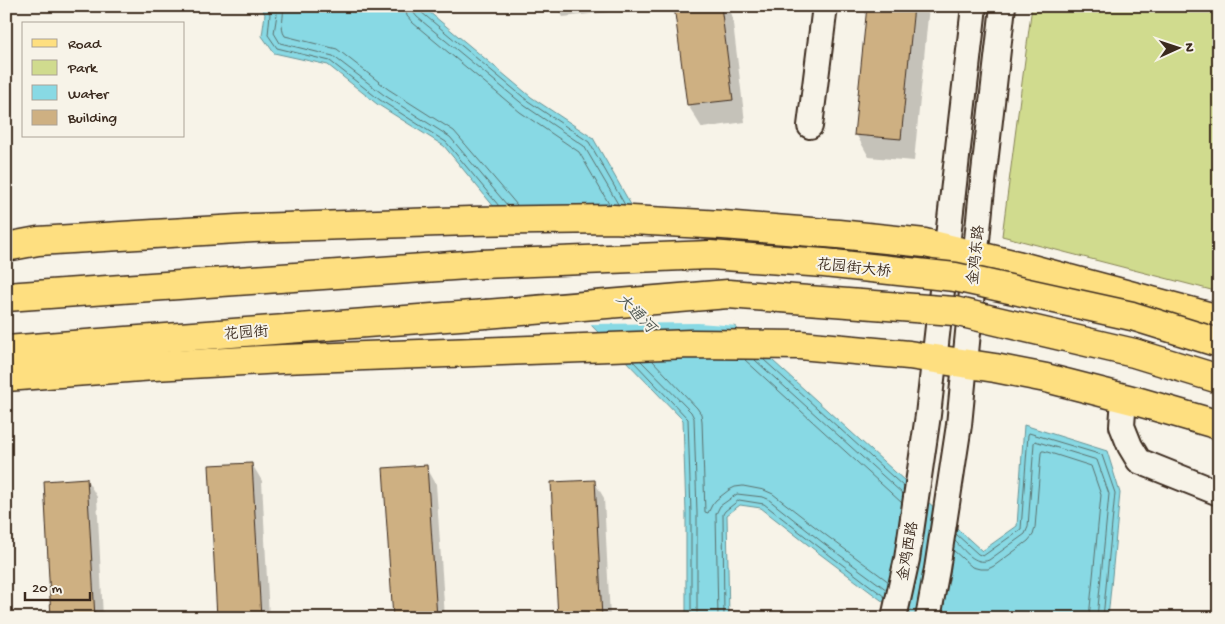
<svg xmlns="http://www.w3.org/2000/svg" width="1225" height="624" font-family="'Gochi Hand','LXGW WenKai TC',sans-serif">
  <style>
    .green { fill: #d0db8e; stroke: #868256 }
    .water { fill: #88d9e4; stroke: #699395 }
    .pier { fill: #f7f3e8 }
    .shadow { fill: #0003 }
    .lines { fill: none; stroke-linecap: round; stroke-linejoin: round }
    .shore { stroke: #5a706d; stroke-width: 1 }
    .building { fill: #ceb082; stroke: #3b2a1e }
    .minor-casing { stroke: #3b2a1e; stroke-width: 28 }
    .major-casing { stroke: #3b2a1e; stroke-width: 31 }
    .minor { stroke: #f7f3e8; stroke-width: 24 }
    .major { stroke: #fedf80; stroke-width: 28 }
    .major-bridge-casing { stroke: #3b2a1e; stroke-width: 31; stroke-linecap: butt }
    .major-bridge { stroke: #fedf80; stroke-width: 28 }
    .labels { text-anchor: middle; stroke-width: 4; stroke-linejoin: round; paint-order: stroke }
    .street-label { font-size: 15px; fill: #3b2a1e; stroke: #f7f3e8 }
    .water-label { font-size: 16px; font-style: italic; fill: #4e5650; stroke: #f7f3e8 }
  </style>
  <rect width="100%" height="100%" fill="#f7f3e8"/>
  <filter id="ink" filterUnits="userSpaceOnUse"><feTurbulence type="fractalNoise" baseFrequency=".02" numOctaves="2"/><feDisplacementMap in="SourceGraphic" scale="10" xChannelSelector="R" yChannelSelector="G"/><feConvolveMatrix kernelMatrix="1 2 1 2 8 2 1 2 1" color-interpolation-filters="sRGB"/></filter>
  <g filter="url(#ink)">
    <!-- green -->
    <path class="green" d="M 1032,6 L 1219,6 L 1219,292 L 1002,236 Z"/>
    <!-- water -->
    <path class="water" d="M 260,6 L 422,6 L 531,97 L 593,138 L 663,261 L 982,551 L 1017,526 L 1024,425 L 1107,451 L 1120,493 L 1108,618 L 905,618 L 816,551 L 761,508 L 740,505 L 727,515 L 729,618 L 686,618 L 686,513 L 683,420 L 591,325 L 444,146 L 377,104 L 328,65 L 274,53 L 262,36 L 265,14 Z"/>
    <!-- pier -->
    <path class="pier" d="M 501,219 L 642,220 L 665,259 L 738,326 L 698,323 L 587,324 Z"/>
    <!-- shadow -->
    <g class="shadow">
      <path d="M 557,6 L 607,6 L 608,12 L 563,17 Z"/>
      <path d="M 676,6 L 727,6 L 732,15 L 745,122 L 702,128 L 688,105 Z"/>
      <path d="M 868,6 L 929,6 L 914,161 L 869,157 L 856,134 Z"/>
      <path d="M 252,464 L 262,481 L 269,618 L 218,618 Z"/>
      <path d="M 426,466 L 436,484 L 445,618 L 394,618 Z"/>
      <path d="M 87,480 L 97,497 L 103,618 L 52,618 Z"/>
      <path d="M 594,481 L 604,498 L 610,618 L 560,618 Z"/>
    </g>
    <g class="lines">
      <!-- shore -->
      <g class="shore">
        <path d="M 267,6 L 270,14 L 268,35 L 277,48 L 330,61 L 380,100 L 446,142 L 499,206"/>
        <path d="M 274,6 L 277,14 L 274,33 L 280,43 L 333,56 L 384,95 L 450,137 L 507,205"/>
        <path d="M 283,6 C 285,16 279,28 285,36 L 337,49 L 388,89 L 454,131 L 517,205"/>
        <path d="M 405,6 L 407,16 L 413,23 L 520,112 L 579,152 L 609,204"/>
        <path d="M 413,6 L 413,12 L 417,17 L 525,106 L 584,146 L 618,204"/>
        <path d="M 419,6 L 419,10 L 421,12 L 528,101 L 589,142 L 625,205"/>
        <path d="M 744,359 L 902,503"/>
        <path d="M 652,360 L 697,408 L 701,414 L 702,421 L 705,512 L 708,513 L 712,505 L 716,500 L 729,490 L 735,487 L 743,486 L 764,490 L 773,494 L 827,536 L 889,582"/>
        <path d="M 755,360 L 903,494"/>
        <path d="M 764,360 L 904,487"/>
        <path d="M 633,361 L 688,419 L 691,513 L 691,618"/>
        <path d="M 641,361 L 691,412 L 694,418 L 697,513 L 697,618"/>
        <path d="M 956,534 L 978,554 L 983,556 L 1021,529 L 1028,435 L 1029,433 L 1102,455 L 1115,493 L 1103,618"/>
        <path d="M 955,541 C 964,550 975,566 989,560 L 1025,534 L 1028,527 L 1034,443 L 1035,441 L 1097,460 L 1109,494 L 1097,618"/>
        <path d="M 953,550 L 972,567 L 980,569 L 988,569 L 994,566 L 1028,541 L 1033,535 L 1035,528 L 1041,453 L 1042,451 L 1044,451 L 1091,466 L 1101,495 L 1089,618"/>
        <path d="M 718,618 L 716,514 L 720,506 L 737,494 L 763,497 L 768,499 L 822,542 L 887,590"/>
        <path d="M 724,618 L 723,514 L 725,511 L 739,500 L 764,504 L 819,547 L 885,597"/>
      </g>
    </g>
    <!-- building -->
    <g class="building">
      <path d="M 674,6 L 721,6 L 733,100 L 687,105 Z"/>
      <path d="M 867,6 L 914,6 L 901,139 L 854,135 Z"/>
      <path d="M 252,463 L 261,618 L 217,618 L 209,465 Z"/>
      <path d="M 427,465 L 437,618 L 393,618 L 383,468 Z"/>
      <path d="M 87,478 L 95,618 L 51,618 L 44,481 Z"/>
      <path d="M 595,480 L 602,618 L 558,618 L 551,482 Z"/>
    </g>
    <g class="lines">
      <defs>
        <g id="minor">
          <path d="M 810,126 L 825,6"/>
          <path d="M 1124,398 L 1122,426 L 1130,446 L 1139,461 L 1219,493"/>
          <path d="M 894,618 L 907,559 L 928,415 L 974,6"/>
          <path d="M 928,618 L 937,569 L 959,425 L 981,199 L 1003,6"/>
        </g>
        <g id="major">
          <path d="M 6,247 L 38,241 L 253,228 L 470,221 L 613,219 L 723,225 L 838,234 L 925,243 L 1017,265 L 1219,319"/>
          <path d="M 6,297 L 481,264"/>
          <path d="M 6,350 L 486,314"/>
          <path d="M 6,377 L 154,366 L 282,359 L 691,344 L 800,345 L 909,355 L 995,368 L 1046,378 L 1136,401 L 1219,425"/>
        </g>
      </defs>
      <!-- minor casing -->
      <use href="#minor" class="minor-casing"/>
      <!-- major casing -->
      <use href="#major" class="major-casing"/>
      <!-- minor -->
      <use href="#minor" class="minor"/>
      <!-- major -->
      <use href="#major" class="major"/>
      <defs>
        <g id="major-bridge">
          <path d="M 481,264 L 710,255 L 824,263 L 955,277 L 1132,316 L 1219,343"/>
          <path d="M 486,314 L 728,294 L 954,311 L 1134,353 L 1219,379"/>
        </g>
      </defs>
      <!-- major-bridge casing -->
      <use href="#major-bridge" class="major-bridge-casing"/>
      <!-- major-bridge -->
      <use href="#major-bridge" class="major-bridge"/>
    </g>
  </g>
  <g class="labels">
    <!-- street labels -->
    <g class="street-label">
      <text transform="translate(975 255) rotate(-84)" y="5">金鸡东路</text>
      <text transform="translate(854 267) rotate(6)" y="5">花园街大桥</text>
      <text transform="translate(246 332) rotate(-4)" y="5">花园街</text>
      <text transform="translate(907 551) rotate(-80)" y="5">金鸡西路</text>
    </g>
    <!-- water labels -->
    <g class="water-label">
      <text transform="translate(637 312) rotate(45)" y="6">大通河</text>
    </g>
  </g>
  <!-- margin -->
  <rect width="1225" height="624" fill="none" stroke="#f7f3e8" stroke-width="25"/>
  <rect x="12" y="12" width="1200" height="599" fill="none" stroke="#3b2a1e" stroke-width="2" filter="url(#ink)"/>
  <!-- legend -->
  <rect x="22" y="22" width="162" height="115" fill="#f7f3e8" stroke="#aca397"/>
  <rect x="32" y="39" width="25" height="8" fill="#fedf80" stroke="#aca397"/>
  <text x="68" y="48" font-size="15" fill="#3b2a1e">Road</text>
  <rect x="32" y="60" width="25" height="15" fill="#d0db8e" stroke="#aca397"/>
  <text x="68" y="72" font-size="15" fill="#3b2a1e">Park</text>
  <rect x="32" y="85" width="25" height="15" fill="#88d9e4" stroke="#aca397"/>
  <text x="68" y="98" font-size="15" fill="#3b2a1e">Water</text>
  <rect x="32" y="110" width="25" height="15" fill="#ceb082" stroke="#aca397"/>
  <text x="68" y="122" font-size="15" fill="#3b2a1e">Building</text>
  <!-- north arrow -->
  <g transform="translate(1178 48) rotate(87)" stroke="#f7f3e8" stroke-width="4" paint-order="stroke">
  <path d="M0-4L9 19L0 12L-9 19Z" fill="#3b2a1e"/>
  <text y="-8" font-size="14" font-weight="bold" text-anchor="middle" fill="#3b2a1e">N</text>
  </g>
  <!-- scale -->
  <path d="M25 592v8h65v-8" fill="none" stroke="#3b2a1e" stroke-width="2.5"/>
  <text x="32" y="592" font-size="15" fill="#3b2a1e" stroke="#f7f3e8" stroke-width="4" paint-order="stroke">20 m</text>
</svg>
